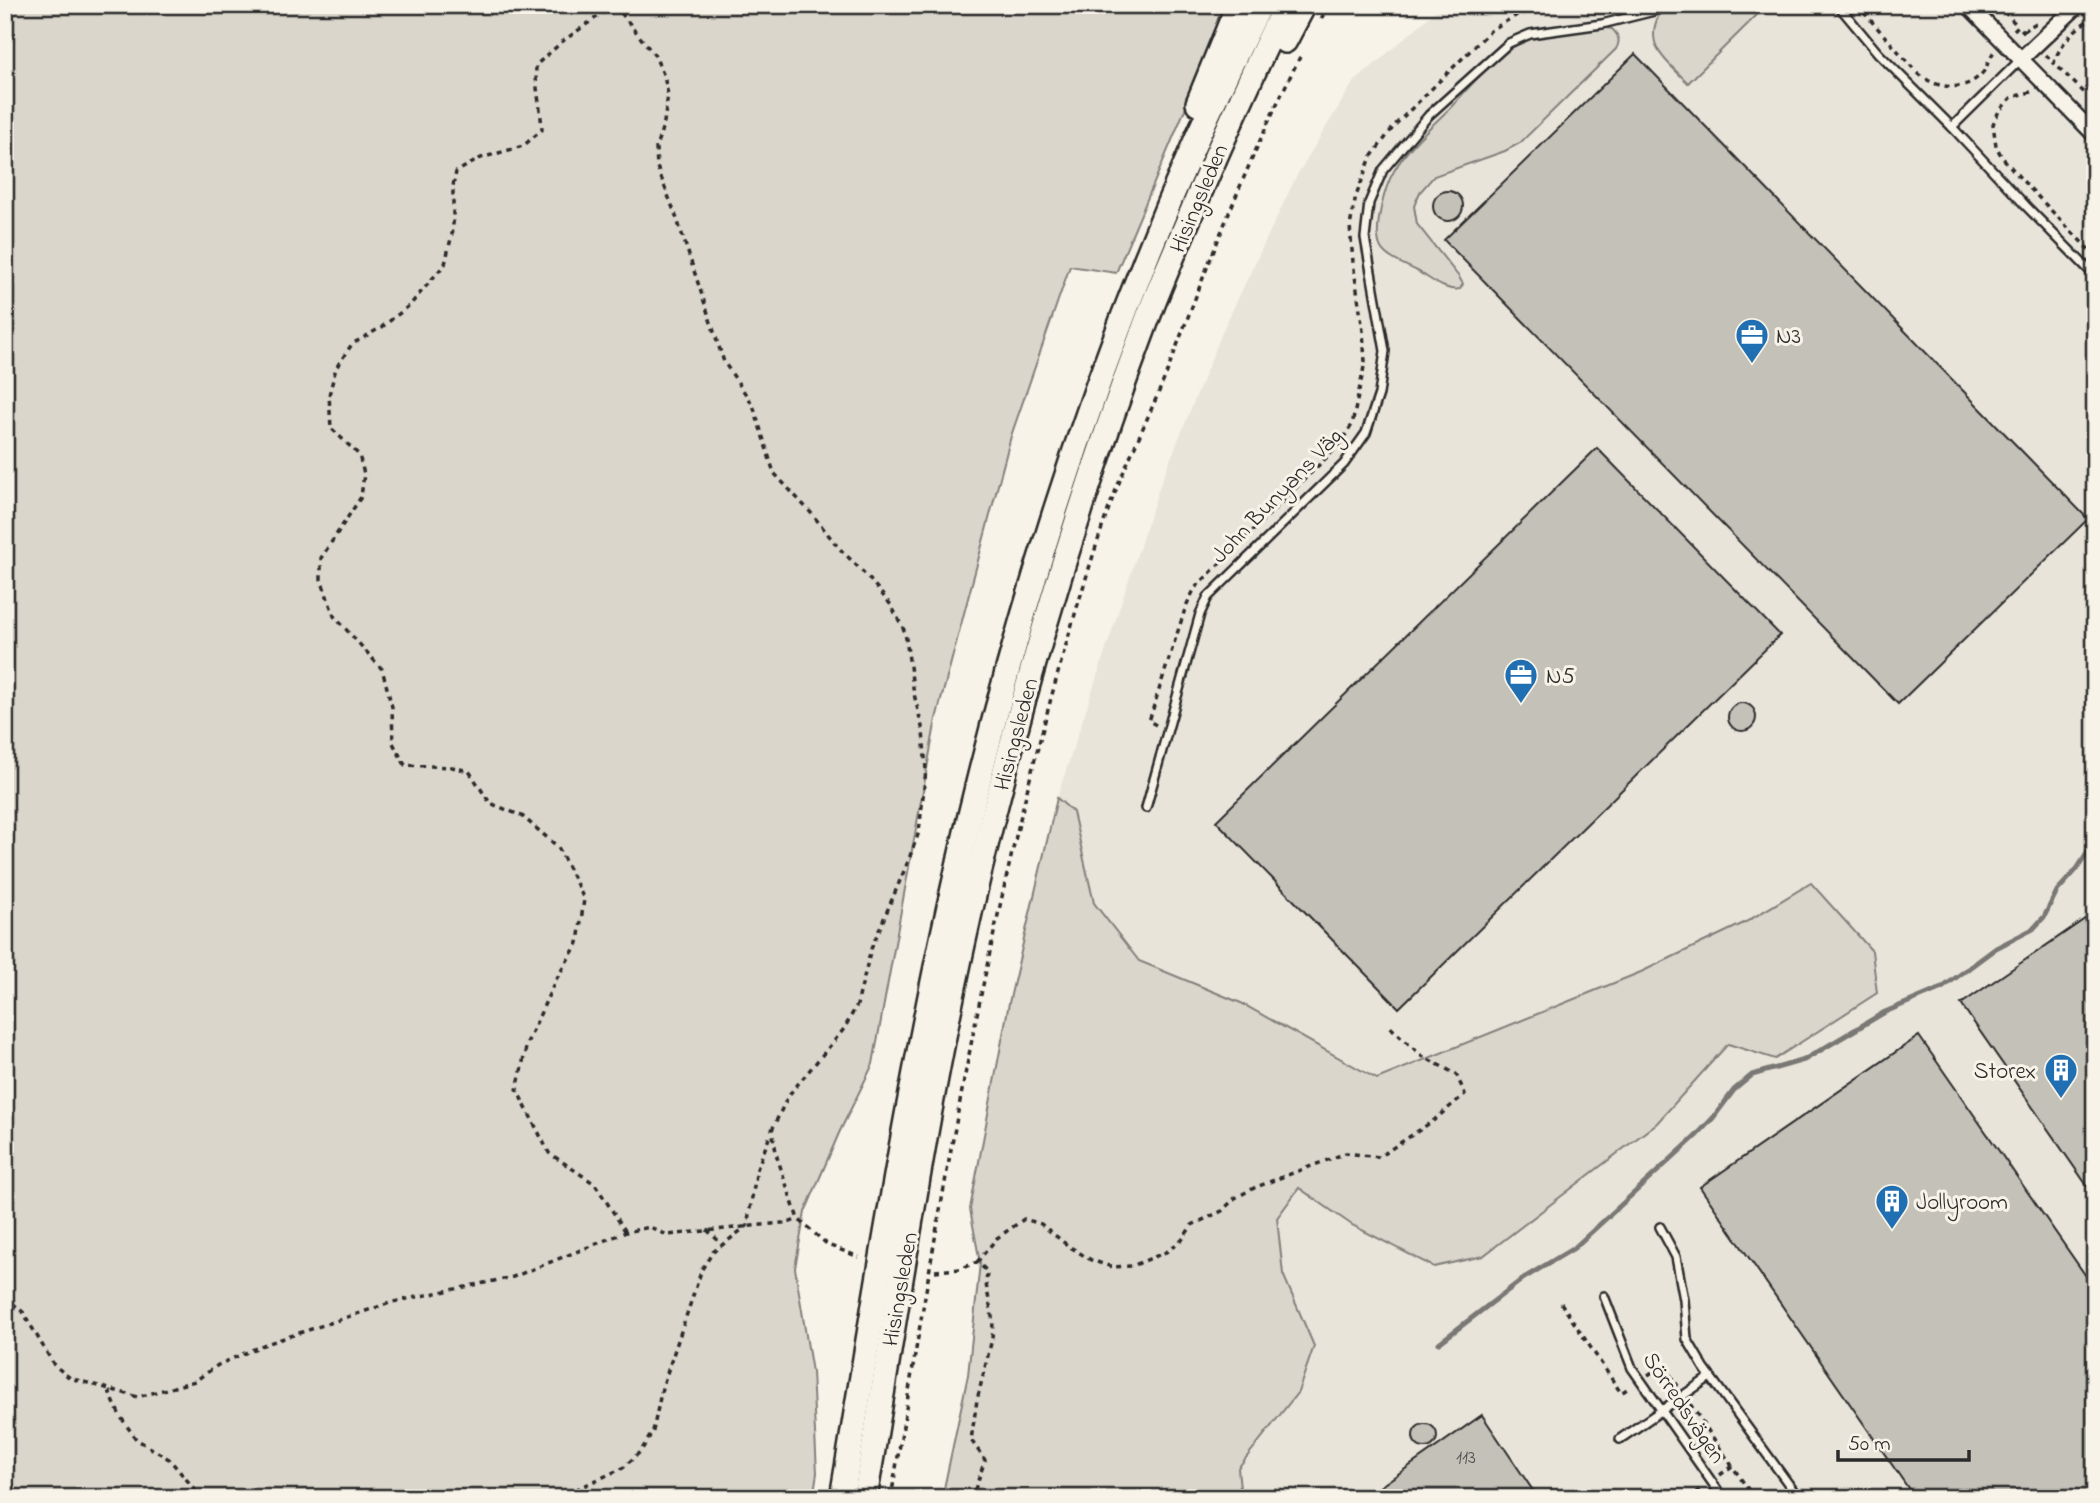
<svg xmlns="http://www.w3.org/2000/svg" width="2100" height="1503" font-family="'Indie Flower',sans-serif">
  <style>
    .built { fill: #e8e4da }
    .green { fill: #dad6cc; stroke: #82807c; stroke-width: 2 }
    .lines { fill: none; stroke-linecap: round; stroke-linejoin: round }
    .stream { stroke: #7a7874; stroke-width: 5 }
    .building { fill: #c4c1b9; stroke: #2b2b2b; stroke-width: 2 }
    .service-casing { stroke: #2b2b2b; stroke-width: 12 }
    .minor-casing { stroke: #2b2b2b; stroke-width: 19 }
    .trunk-casing { stroke: #2b2b2b; stroke-width: 28 }
    .path { stroke: #2b2b2b; stroke-width: 3.5; stroke-dasharray: 5 5; stroke-linecap: butt }
    .service { stroke: #f7f3e8; stroke-width: 7 }
    .minor { stroke: #f7f3e8; stroke-width: 14 }
    .trunk { stroke: #f7f3e8; stroke-width: 23 }
    .labels { text-anchor: middle; stroke-width: 6; stroke-linejoin: round; paint-order: stroke }
    .number-label { font-size: 19px; fill: #51504e }
    .street-label { font-size: 23px; fill: #2b2b2b; stroke: #f7f3e8 }
    .poi-label { font-size: 23px; fill: #2b2b2b; stroke: #f7f3e8; text-anchor: start }
  </style>
  <rect width="100%" height="100%" fill="#f7f3e8"/>
  <filter id="ink" filterUnits="userSpaceOnUse"><feTurbulence type="fractalNoise" baseFrequency=".0143" numOctaves="2"/><feDisplacementMap in="SourceGraphic" scale="14" xChannelSelector="R" yChannelSelector="G"/><feConvolveMatrix kernelMatrix="1 2 1 2 8 2 1 2 1" color-interpolation-filters="sRGB"/></filter>
  <g filter="url(#ink)">
    <!-- built -->
    <path class="built" d="M 1453,5 L 2095,5 L 2095,1498 L 1241,1498 L 1238,1469 L 1298,1392 L 1314,1346 L 1283,1274 L 1277,1218 L 1299,1188 L 1352,1225 L 1434,1267 L 1657,1123 L 1728,1044 L 1811,883 L 1744,923 L 1641,972 L 1377,1079 L 1241,1003 L 1139,961 L 1094,903 L 1073,813 L 1057,798 L 1160,485 L 1223,330 L 1297,175 L 1353,83 L 1436,11 Z"/>
    <!-- green -->
    <g class="green">
      <path d="M 5,5 L 1229,5 L 1116,273 L 1070,266 L 1011,436 L 936,719 L 873,1064 L 839,1133 L 805,1212 L 795,1268 L 812,1372 L 817,1473 L 813,1498 L 5,1498 Z"/>
      <path d="M 1681,5 L 1767,5 L 1688,83 C 1668,62 1643,47 1659,15 Z"/>
      <path d="M 1606,28 L 1612,29 C 1619,35 1621,41 1616,49 L 1520,143 L 1505,151 L 1434,176 L 1420,192 L 1414,206 L 1417,224 L 1459,277 L 1463,284 L 1460,289 C 1445,292 1430,278 1417,271 C 1406,265 1387,259 1381,248 C 1372,232 1385,186 1394,171 C 1408,146 1431,127 1451,107 C 1472,85 1494,56 1522,42 C 1546,30 1580,31 1606,28 Z"/>
      <path d="M 1057,798 L 1073,812 L 1094,903 L 1139,961 L 1241,1003 L 1377,1079 L 1641,972 L 1744,923 L 1811,883 L 1872,951 L 1877,993 L 1775,1059 L 1728,1044 L 1657,1123 L 1483,1256 L 1434,1267 L 1352,1225 L 1299,1188 L 1277,1218 L 1283,1274 L 1314,1346 L 1298,1392 L 1238,1468 L 1241,1498 L 942,1498 L 968,1375 L 980,1263 L 970,1209 L 1009,1003 Z"/>
    </g>
    <g class="lines">
      <!-- stream -->
      <path class="stream" d="M 1439,1343 L 1524,1278 L 1574,1248 L 1696,1136 L 1713,1118 L 1734,1090 L 1752,1075 L 1804,1060 L 1885,1012 L 1942,988 L 1996,948 L 2033,929 L 2044,917 L 2057,891 L 2077,869 L 2095,841"/>
    </g>
    <!-- building -->
    <g class="building">
      <path d="M 1635,54 L 2088,519 L 1898,704 L 1444,240 Z"/>
      <circle cx="1448" cy="206" r="15"/>
      <path d="M 1597,448 L 1780,635 L 1399,1008 L 1216,821 Z"/>
      <circle cx="1742" cy="717" r="14"/>
      <path d="M 2095,912 L 2095,1197 L 1961,1004 Z"/>
      <path d="M 1919,1036 L 2095,1289 L 2095,1498 L 1915,1498 L 1700,1187 Z"/>
      <path d="M 1482,1415 L 1538,1498 L 1364,1498 Z"/>
      <circle cx="1425" cy="1436" r="12"/>
    </g>
    <g class="lines">
      <defs>
        <g id="service">
          <path d="M 1838,5 L 1878,53 L 1952,127 L 2021,59"/>
          <path d="M 1952,127 L 2026,206 L 2095,276"/>
          <path d="M 1146,808 L 1200,614 L 1208,597 L 1344,464 L 1366,433 L 1379,394 L 1385,351 L 1365,238 L 1369,203 L 1383,170 L 1429,115 L 1509,43 L 1530,34 L 1602,24 L 1654,11 L 1666,5"/>
          <path d="M 1660,1227 L 1676,1257 L 1684,1300 L 1687,1339 L 1704,1368 L 1798,1497"/>
          <path d="M 1604,1296 L 1632,1368 L 1723,1498"/>
          <path d="M 1620,1439 L 1710,1377"/>
        </g>
        <g id="minor">
          <path d="M 1968,5 L 2095,135"/>
          <path d="M 2021,59 L 2078,5"/>
        </g>
        <g id="trunk">
          <path d="M 1285,41 L 1304,5"/>
          <path d="M 1198,103 L 1238,5"/>
          <path d="M 842,1498 C 881,1261 918,1024 976,791 C 1042,523 1136,252 1260,5"/>
          <path d="M 865,1498 C 900,1289 930,1080 979,874 C 1023,689 1077,506 1144,328 C 1161,281 1182,236 1201,190 C 1228,128 1255,66 1286,5"/>
        </g>
      </defs>
      <!-- service casing -->
      <use href="#service" class="service-casing"/>
      <!-- minor casing -->
      <use href="#minor" class="minor-casing"/>
      <!-- trunk casing -->
      <use href="#trunk" class="trunk-casing"/>
      <!-- path -->
      <g class="path">
        <path d="M 614,5 L 563,41 L 536,65 C 535,87 541,108 542,130 L 523,146 L 481,158 L 456,172 L 453,186 L 453,230 L 445,264 L 410,305 L 382,327 L 352,344 L 336,368 L 329,395 L 331,428 L 359,455 L 364,474 L 361,497 L 321,558 L 321,579 L 334,616 L 382,669 L 392,707 L 393,743 L 405,765 L 452,767 L 469,771 L 490,803 L 522,816 L 558,847 L 584,899 L 578,943 L 555,981 L 527,1043 L 517,1090 L 549,1153 L 595,1184 L 626,1232"/>
        <path d="M 615,5 L 655,56 L 664,76 L 668,95 L 664,122 L 656,148 L 657,167 L 676,216 L 724,362 L 753,405 L 774,473 L 812,514 L 838,547 L 866,575 L 891,605 L 905,632 L 914,694 L 923,731 L 926,770 L 919,832 L 907,864 L 871,949 L 857,1005 L 844,1029 L 788,1096 L 772,1130 L 777,1157 L 798,1219 L 828,1245 L 859,1257"/>
        <path d="M 1857,5 L 1913,68"/>
        <path d="M 1997,5 L 2018,26"/>
        <path d="M 2095,17 C 2077,25 2059,45 2054,63 L 2095,103"/>
        <path d="M 1321,19 L 1329,5"/>
        <path d="M 2014,30 L 2018,26 L 2026,34"/>
        <path d="M 2023,31 L 2036,23"/>
        <path d="M 2046,55 L 2054,63"/>
        <path d="M 1918,73 C 1936,90 1967,93 1984,71 C 1988,65 1989,57 1995,51"/>
        <path d="M 2031,92 L 2012,97 L 1999,111 L 1993,124 L 1996,146 L 2002,157 L 2021,179 L 2094,255"/>
        <path d="M 1156,725 L 1149,721 L 1186,606 L 1195,588 L 1338,446 L 1352,425 L 1365,362 L 1363,331 L 1353,262 L 1350,226 L 1356,196 L 1371,157 L 1395,125 L 1491,30 L 1517,15 L 1569,5"/>
        <path d="M 707,1230 L 722,1244"/>
        <path d="M 977,1262 L 997,1238 L 1024,1219 L 1041,1224 L 1067,1245 L 1091,1260 L 1112,1267 L 1132,1266 L 1166,1252 L 1182,1240 L 1192,1225 L 1222,1211 L 1235,1198 L 1256,1187 L 1346,1153 L 1379,1157 L 1433,1121 L 1465,1094 L 1456,1074 L 1422,1056 L 1388,1025"/>
        <path d="M 935,1271 L 960,1269 L 977,1262 L 987,1271 L 986,1284 L 993,1322 L 992,1339 L 977,1400 L 971,1440 L 985,1460 L 972,1498"/>
        <path d="M 5,1297 L 23,1312 L 54,1365 L 70,1378 L 138,1397 L 195,1381 L 218,1365 L 263,1345 L 393,1302 L 513,1277 L 626,1232 L 650,1227 L 667,1235 L 791,1222 L 798,1219"/>
        <path d="M 1561,1303 L 1621,1393 L 1630,1387"/>
        <path d="M 1648,1375 L 1663,1365 L 1678,1386"/>
        <path d="M 109,1391 L 120,1416 L 136,1439 L 169,1459 L 197,1492 L 211,1498"/>
        <path d="M 1690,1404 L 1754,1498"/>
        <path d="M 1720,1475 L 1732,1466"/>
        <path d="M 557,1498 L 623,1468 L 641,1451 L 653,1431 L 662,1388 L 702,1269 L 713,1252 L 747,1226 L 757,1169 L 771,1133"/>
        <path d="M 891,1498 C 946,1170 998,845 1102,528 C 1120,473 1148,421 1169,367 C 1209,261 1250,154 1302,53"/>
        <path d="M 1687,1498 L 1702,1488"/>
      </g>
      <!-- service -->
      <use href="#service" class="service"/>
      <!-- minor -->
      <use href="#minor" class="minor"/>
      <!-- trunk -->
      <use href="#trunk" class="trunk"/>
    </g>
  </g>
  <!-- icons -->
  <defs>
    <symbol id="office-pin" viewBox="-11 -11 22 30"><path d="M0 17L-7.5 6A9.5 9.5 0 1 1 7.5 6Z" fill="#1f6fb2" stroke="#f7f3e8"/><path d="M-6-3h4V-5.5h4V-3h4V5H-6ZM-1-4.5V-3h2v-1.5ZM-6 0V1H6V0Z" fill="#fff"/></symbol>
    <symbol id="building-pin" viewBox="-11 -11 22 30"><path d="M0 17L-7.5 6A9.5 9.5 0 1 1 7.5 6Z" fill="#1f6fb2" stroke="#f7f3e8"/><path d="M-4-6H4V6H1V3H-1V6H-4ZM-2.5-4.3h1.7v1.8h-1.7ZM.8-4.3h1.7v1.8H.8ZM-2.5-1h1.7V.8h-1.7ZM.8-1h1.7V.8H.8Z" fill="#fff"/></symbol>
  </defs>
  <g fill-rule="evenodd">
    <use href="#office-pin" x="1733" y="316" width="38" height="52"/>
    <use href="#office-pin" x="1502" y="656" width="38" height="52"/>
    <use href="#building-pin" x="2042" y="1051" width="38" height="52"/>
    <use href="#building-pin" x="1873" y="1182" width="38" height="52"/>
  </g>
  <g class="labels">
    <!-- number labels -->
    <g class="number-label">
      <text x="1466" y="1463">113</text>
    </g>
    <!-- street labels -->
    <g class="street-label">
      <text transform="translate(1198 198) rotate(-67)" y="8">Hisingsleden</text>
      <text transform="translate(1276 495) rotate(-46)" y="8">John Bunyans Väg</text>
      <text transform="translate(1015 734) rotate(-75)" y="8">Hisingsleden</text>
      <text transform="translate(899 1289) rotate(-80)" y="8">Hisingsleden</text>
      <text transform="translate(1685 1407) rotate(56)" y="8">Sörredsvägen</text>
    </g>
    <!-- poi labels -->
    <g class="poi-label">
      <text x="1776" y="343">N3</text>
      <text x="1546" y="683">N5</text>
      <text x="2036" y="1078" text-anchor="end">Storex</text>
      <text x="1916" y="1209">Jollyroom</text>
    </g>
  </g>
  <!-- margin -->
  <rect width="2100" height="1503" fill="none" stroke="#f7f3e8" stroke-width="28"/>
  <rect x="14" y="14" width="2072" height="1475" fill="none" stroke="#2b2b2b" stroke-width="2.5" filter="url(#ink)"/>
  <!-- scale -->
  <path d="M1838 1450v10h131v-10" fill="none" stroke="#2b2b2b" stroke-width="3.5"/>
  <text x="1848" y="1450" font-size="21" fill="#2b2b2b" stroke="#f7f3e8" stroke-width="5" paint-order="stroke">50 m</text>
</svg>
